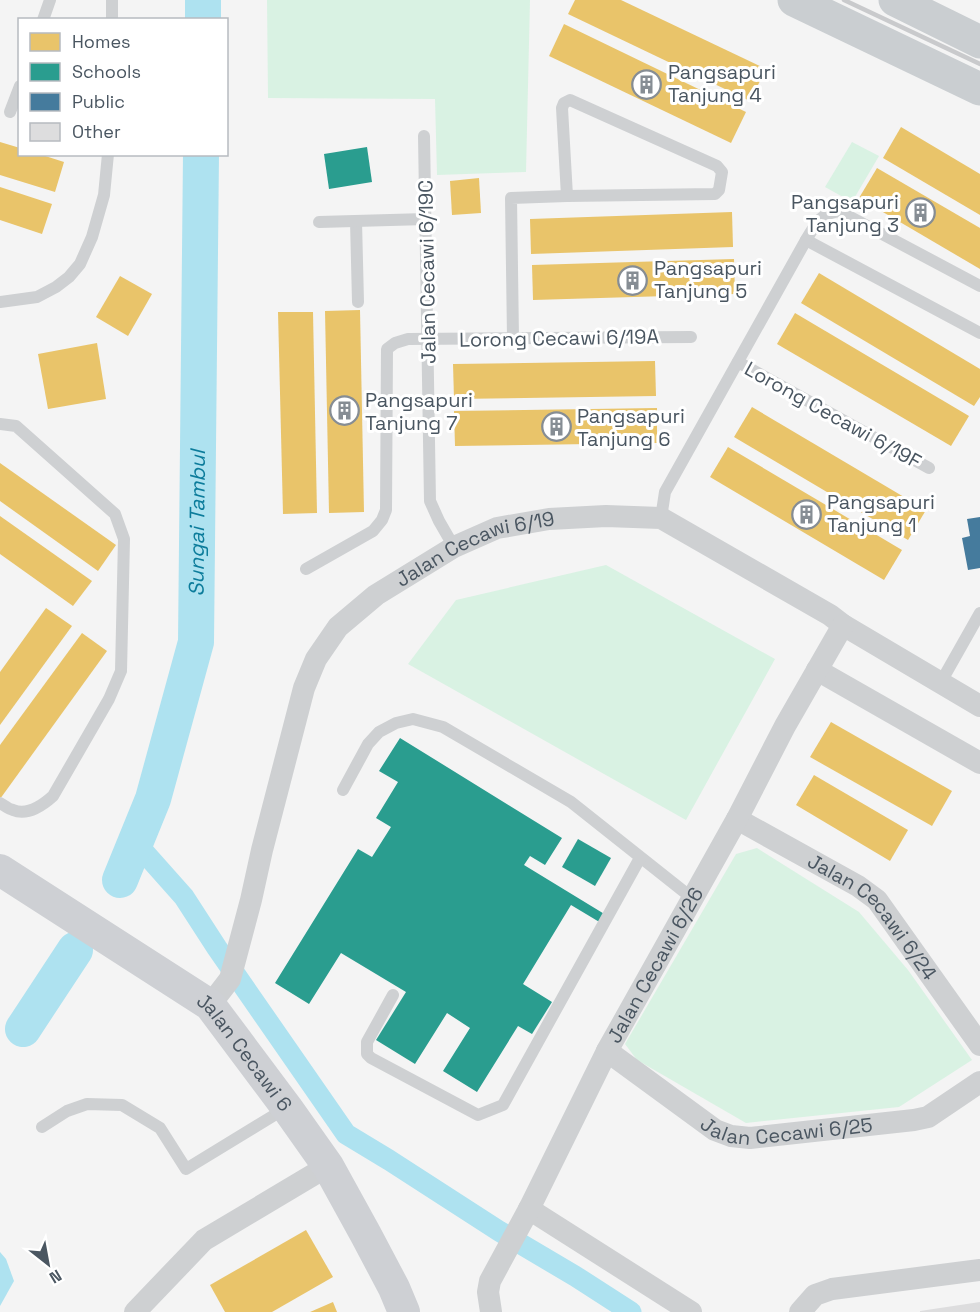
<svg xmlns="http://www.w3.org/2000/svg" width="980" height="1312" font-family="'Space Grotesk',sans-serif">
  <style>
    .green { fill: #d9f2e3 }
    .water { fill: #aee2f0 }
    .homes { fill: #e9c46a }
    .schools { fill: #2a9d8f }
    .public { fill: #457b9d }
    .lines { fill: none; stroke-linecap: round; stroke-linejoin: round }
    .canal { stroke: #aee2f0; stroke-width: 21 }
    .river { stroke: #aee2f0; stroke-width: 36 }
    .building { fill: #ddddde }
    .lane { stroke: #ced0d2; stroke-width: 12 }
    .street { stroke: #ced0d2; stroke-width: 22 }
    .secondary { stroke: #ced0d4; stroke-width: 32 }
    .primary { stroke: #caced1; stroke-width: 33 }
    .rail { stroke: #c9cacc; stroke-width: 4.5 }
    .labels { text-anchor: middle; stroke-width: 6; stroke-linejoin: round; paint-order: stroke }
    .poi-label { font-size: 20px; fill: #4a5661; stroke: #fff; text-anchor: start }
    .street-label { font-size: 20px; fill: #4a5661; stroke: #fff }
    .water-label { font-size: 21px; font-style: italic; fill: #0c7c9b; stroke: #fff }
  </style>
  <rect width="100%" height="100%" fill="#f4f4f4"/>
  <!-- green -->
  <g class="green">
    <path d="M 267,0 L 530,0 L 526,172 L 437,175 L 435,99 L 268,98 Z"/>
    <path d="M 852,142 L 879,156 L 852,202 L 825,187 Z"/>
    <path d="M 606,565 L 775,659 L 686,820 L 408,664 L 456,600 Z"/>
    <path d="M 757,848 L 859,912 L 908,970 L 972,1060 L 899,1107 L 746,1123 L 637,1060 L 625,1044 L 736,854 Z"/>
  </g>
  <!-- water -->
  <path class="water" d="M 0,1252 L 6,1259 L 14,1281 L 0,1306 Z"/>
  <!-- homes -->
  <g class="homes">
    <path d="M 575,0 L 621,0 L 766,69 L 750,101 L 568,14 Z"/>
    <path d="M 564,24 L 746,112 L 731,143 L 549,56 Z"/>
    <path d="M 901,127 L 980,174 L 980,215 L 883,158 Z"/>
    <path d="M 0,142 L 20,148 L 20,154 L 39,154 L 64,162 L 55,192 L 0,175 Z"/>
    <path d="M 877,168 L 980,228 L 980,269 L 859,198 Z"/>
    <path d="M 479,178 L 481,213 L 452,215 L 450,181 Z"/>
    <path d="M 0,187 L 52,204 L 42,234 L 0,220 Z"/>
    <path d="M 732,212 L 733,247 L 531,254 L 530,219 Z"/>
    <path d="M 734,259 L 735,294 L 533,300 L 532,265 Z"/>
    <path d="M 819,273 L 980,369 L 980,397 L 974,406 L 801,303 Z"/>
    <path d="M 120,276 L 152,294 L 128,336 L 96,317 Z"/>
    <path d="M 360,310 L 364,512 L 329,513 L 325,311 Z"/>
    <path d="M 278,312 L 313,312 L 317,513 L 283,514 Z"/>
    <path d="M 795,313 L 969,416 L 951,446 L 777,344 Z"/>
    <path d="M 97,343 L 106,399 L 48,409 L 38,354 Z"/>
    <path d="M 655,361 L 656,396 L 454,399 L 453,364 Z"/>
    <path d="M 752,407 L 926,510 L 908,540 L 734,437 Z"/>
    <path d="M 657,408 L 657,443 L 455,446 L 454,411 Z"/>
    <path d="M 728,447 L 902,550 L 884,580 L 710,477 Z"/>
    <path d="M 0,463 L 116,545 L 98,571 L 0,501 Z"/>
    <path d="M 0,516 L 92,581 L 73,606 L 0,554 Z"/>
    <path d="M 46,608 L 72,626 L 0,725 L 0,672 Z"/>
    <path d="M 82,633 L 107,651 L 0,799 L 0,745 Z"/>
    <path d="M 831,722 L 952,791 L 932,826 L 810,757 Z"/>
    <path d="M 814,775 L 908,830 L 890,861 L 796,805 Z"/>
    <path d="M 306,1230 L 333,1277 L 272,1312 L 225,1312 L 210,1285 Z"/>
    <path d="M 333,1302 L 337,1312 L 310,1312 Z"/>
  </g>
  <!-- schools -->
  <g class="schools">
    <path d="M 367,147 L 372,182 L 329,189 L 324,154 Z"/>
    <path d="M 400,738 L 562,838 L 545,865 L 530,856 L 524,865 L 606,915 L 601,923 L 571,905 L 523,984 L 552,1002 L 532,1034 L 518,1026 L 477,1092 L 443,1071 L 470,1028 L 447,1013 L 415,1064 L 376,1040 L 406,992 L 341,953 L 309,1004 L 275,983 L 358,849 L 372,857 L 391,827 L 376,818 L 398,782 L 379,771 Z"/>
    <path d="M 578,839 L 611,858 L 595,886 L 562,867 Z"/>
  </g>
  <!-- public -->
  <path class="public" d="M 980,517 L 980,568 L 968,570 L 962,538 L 970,536 L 967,519 Z"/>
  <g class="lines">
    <!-- canal -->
    <path class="canal" d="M 136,843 L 184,897 L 217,948 L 346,1134 L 389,1160 L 499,1231 L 575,1276 L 631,1312"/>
    <!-- river -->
    <g class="river">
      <path d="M 203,20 L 203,0"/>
      <path id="s1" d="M 120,880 L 153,799 L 196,642 L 201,154"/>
      <path d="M 23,1029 L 75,950"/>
    </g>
  </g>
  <!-- building -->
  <path class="building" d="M 980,1302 L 980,1312 L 920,1312 L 920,1311 Z"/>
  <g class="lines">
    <!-- lane -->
    <g class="lane">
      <path d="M 43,20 L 50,0"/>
      <path d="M 112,20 L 112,0"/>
      <path d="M 10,112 L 20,86"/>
      <path d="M 424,136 L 430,501 L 439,521 L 454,547"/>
      <path d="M 356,221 L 358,302"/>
      <path d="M 319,222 L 426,219"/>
      <path d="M 806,240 L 980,333"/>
      <path d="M 0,302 L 37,297 L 56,287 L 69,277 L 80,264 L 92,237 L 104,195 L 108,154"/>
      <path d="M 513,338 L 511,198 L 567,196 L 715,194 L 719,190 L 722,172 L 717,166 L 570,100 L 564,103 L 562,108 L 567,196"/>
      <path d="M 738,362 L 929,468"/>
      <path d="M 0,424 L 16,426 L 115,514 L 124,539 L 121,671 L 109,699 L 53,796 C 43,805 27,816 13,810 C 8,809 4,805 0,803"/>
      <path d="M 661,518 L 665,492 L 806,240 C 816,224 819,214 839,211 L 980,286"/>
      <path d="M 306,569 L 373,531 L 382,520 L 386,510 L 387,349 L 395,343 L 408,339 L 691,337"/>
      <path d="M 941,682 L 980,613"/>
      <path d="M 343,790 L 368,744 L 379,732 L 396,723 L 413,719 L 443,727 L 571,802 L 692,898"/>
      <path d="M 393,995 L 367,1042 L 367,1054 L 371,1058 L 478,1115 L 503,1105 L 640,858"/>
      <path d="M 42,1127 L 67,1111 L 87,1104 L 122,1105 L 160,1128 L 186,1169 L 286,1108"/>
    </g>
    <!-- street -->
    <g class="street">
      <path d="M 817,670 L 980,763"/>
      <path id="s2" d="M 737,819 L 858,886 L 877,900 L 980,1045"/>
      <path id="s3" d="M 210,1005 L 230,979 L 251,900 L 262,850 L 304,688 L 316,659 L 338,627 L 376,595 L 454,547 L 497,528 L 549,519 L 606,516 L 661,518 L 830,615 L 843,625 L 980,706"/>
      <path id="s4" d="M 607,1051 L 715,1130 L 731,1136 L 750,1138 L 914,1120 L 928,1117 L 980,1082"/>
      <path d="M 529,1209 L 691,1312"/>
      <path d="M 135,1312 L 204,1240 L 328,1166"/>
      <path id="s5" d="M 491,1312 L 488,1292 L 490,1281 L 529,1209 L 607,1051 L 737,819 L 785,726 L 843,625"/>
      <path d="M 800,1312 L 815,1295 L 832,1289 L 980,1270"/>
    </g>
    <!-- secondary -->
    <path class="secondary" id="s6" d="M 0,870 L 210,1005 L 287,1108 L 328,1166 L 366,1235 L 394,1288 L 404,1312"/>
    <!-- primary -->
    <g class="primary">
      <path d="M 794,0 L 980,89"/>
      <path d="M 895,0 L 980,42"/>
    </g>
    <!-- rail -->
    <path class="rail" d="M 844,0 L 980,64"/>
  </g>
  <!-- icons -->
  <defs>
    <symbol id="building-ring" viewBox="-11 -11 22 22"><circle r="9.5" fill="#fff" stroke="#868d94" stroke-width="1.5"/><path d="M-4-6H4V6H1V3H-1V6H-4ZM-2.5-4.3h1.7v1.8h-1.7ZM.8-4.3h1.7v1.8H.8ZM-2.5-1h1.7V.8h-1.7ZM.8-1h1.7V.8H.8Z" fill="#868d94"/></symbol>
  </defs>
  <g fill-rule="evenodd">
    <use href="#building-ring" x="630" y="68" width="33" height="33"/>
    <use href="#building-ring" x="904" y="196" width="33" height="33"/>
    <use href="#building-ring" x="616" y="264" width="33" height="33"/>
    <use href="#building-ring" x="328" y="394" width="33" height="33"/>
    <use href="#building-ring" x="540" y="410" width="33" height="33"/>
    <use href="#building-ring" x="790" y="498" width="33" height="33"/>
  </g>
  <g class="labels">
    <!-- poi labels -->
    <g class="poi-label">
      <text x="668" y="79">Pangsapuri<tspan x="668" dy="23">Tanjung 4</tspan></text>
      <text x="899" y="209" text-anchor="end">Pangsapuri<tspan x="899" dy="23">Tanjung 3</tspan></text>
      <text x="654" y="275">Pangsapuri<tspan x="654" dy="23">Tanjung 5</tspan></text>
      <text x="365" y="407">Pangsapuri<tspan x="365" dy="23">Tanjung 7</tspan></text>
      <text x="577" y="423">Pangsapuri<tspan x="577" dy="23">Tanjung 6</tspan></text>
      <text x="827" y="509">Pangsapuri<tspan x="827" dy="23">Tanjung 1</tspan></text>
    </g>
    <!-- street labels -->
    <g class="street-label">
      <text transform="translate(427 272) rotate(-91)" y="7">Jalan Cecawi 6/19C</text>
      <text transform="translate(559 338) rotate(-1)" y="7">Lorong Cecawi 6/19A</text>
      <text transform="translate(833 415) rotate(29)" y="7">Lorong Cecawi 6/19F</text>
      <text dy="7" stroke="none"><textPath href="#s3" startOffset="564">Jalan Cecawi 6/19</textPath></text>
      <text dy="7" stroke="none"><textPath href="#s2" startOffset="170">Jalan Cecawi 6/24</textPath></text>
      <text dy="7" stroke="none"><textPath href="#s5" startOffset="388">Jalan Cecawi 6/26</textPath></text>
      <text dy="7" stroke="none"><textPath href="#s6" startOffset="308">Jalan Cecawi 6</textPath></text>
      <text dy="7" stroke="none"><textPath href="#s4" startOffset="206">Jalan Cecawi 6/25</textPath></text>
    </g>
    <!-- water labels -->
    <g class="water-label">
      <text dy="7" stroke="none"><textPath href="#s1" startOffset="369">Sungai Tambul</textPath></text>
    </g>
  </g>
  <!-- legend -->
  <rect x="18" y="18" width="210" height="138" fill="#ffffff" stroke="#b7bbc0" stroke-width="1.5"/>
  <rect x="30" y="33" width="30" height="18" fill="#e9c46a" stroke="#b7bbc0" stroke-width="1.5"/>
  <text x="72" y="48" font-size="18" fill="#4a5661">Homes</text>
  <rect x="30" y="63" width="30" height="18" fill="#2a9d8f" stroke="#b7bbc0" stroke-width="1.5"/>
  <text x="72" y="78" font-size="18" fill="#4a5661">Schools</text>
  <rect x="30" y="93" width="30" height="18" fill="#457b9d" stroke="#b7bbc0" stroke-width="1.5"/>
  <text x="72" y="108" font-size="18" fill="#4a5661">Public</text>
  <rect x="30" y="123" width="30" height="18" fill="#ddddde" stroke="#b7bbc0" stroke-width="1.5"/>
  <text x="72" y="138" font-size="18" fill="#4a5661">Other</text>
  <!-- north arrow -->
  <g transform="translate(48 1264) rotate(149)" stroke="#ffffff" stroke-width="4.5" paint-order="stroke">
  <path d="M0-4.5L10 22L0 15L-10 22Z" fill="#4a5661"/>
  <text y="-9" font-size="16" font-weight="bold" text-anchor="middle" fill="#4a5661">N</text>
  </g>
</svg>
